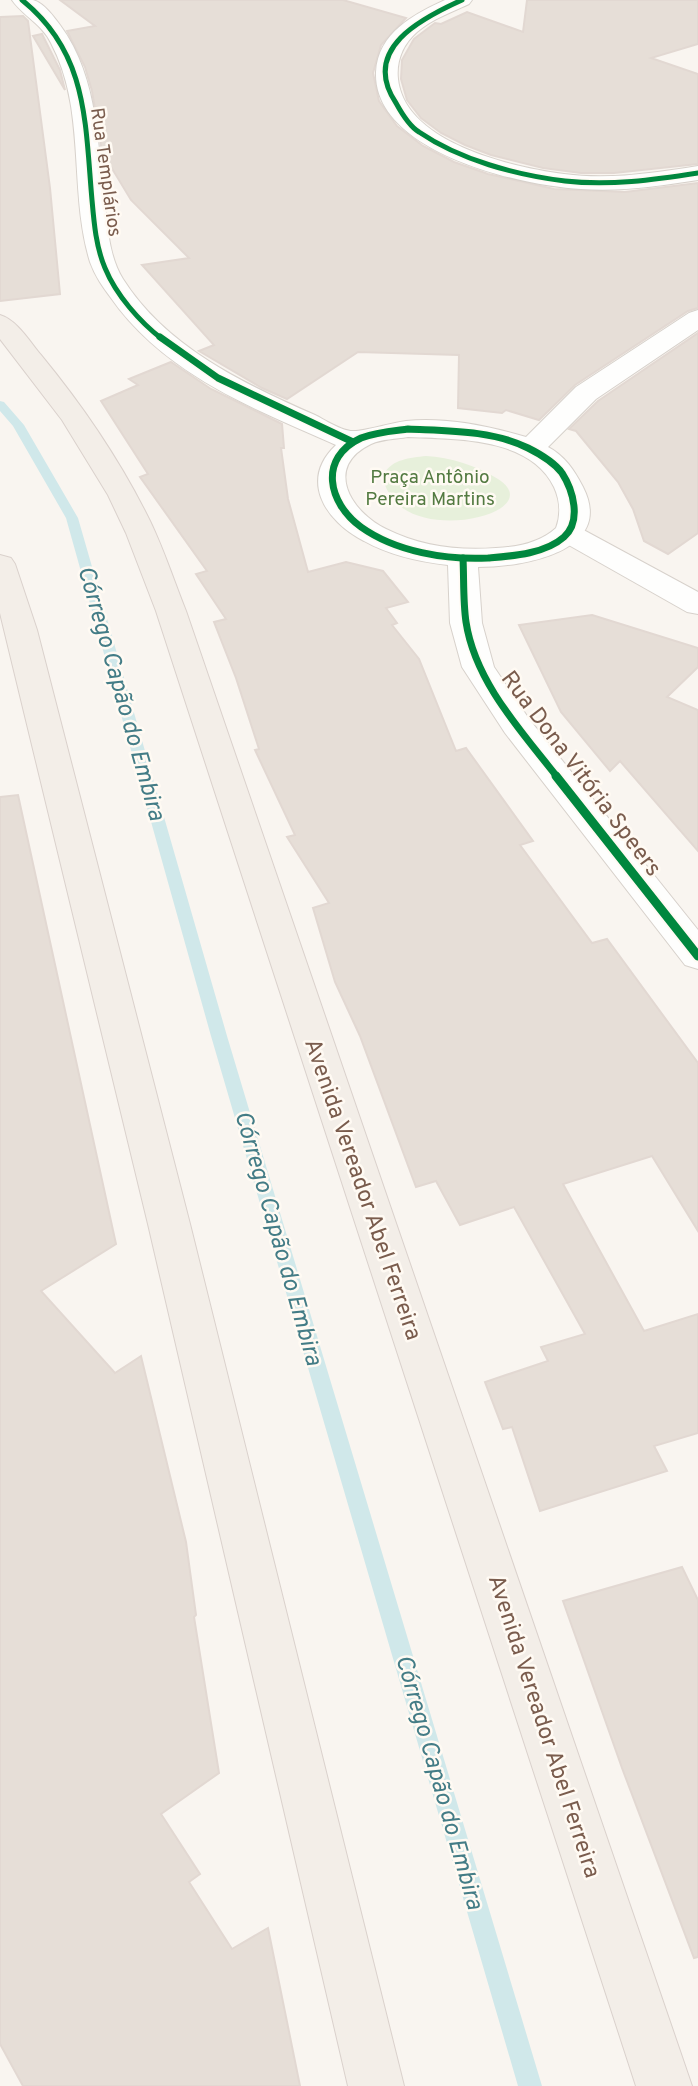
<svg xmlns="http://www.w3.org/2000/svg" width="698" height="2086" font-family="Overpass,sans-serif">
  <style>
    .green { fill: #e7f0db }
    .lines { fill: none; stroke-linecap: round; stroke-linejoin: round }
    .stream { fill: #d0e8ea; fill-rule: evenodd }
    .building { fill: #e6ded7; stroke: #e2d8d2; stroke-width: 2 }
    .minor-casing { stroke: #d7d1cb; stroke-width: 2 }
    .tertiary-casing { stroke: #d7d1cb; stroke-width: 2 }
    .primary-casing { stroke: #dad1cc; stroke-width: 2 }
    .minor { fill: #fefefd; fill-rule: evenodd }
    .tertiary { fill: #fefefd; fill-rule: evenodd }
    .primary { fill: #f3eee8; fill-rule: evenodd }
    .cycleway-far2-casing { stroke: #fffaf3; stroke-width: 8 }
    .cycleway-far1-casing { stroke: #fffaf3; stroke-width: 10 }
    .cycleway-casing { stroke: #fffaf3; stroke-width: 13 }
    .cycleway-far2 { stroke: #00873e; stroke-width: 5 }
    .cycleway-far1 { stroke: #00873e; stroke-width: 7 }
    .cycleway { stroke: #00873e; stroke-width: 9 }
    .labels { text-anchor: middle; stroke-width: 5; stroke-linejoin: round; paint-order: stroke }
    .far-street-label { font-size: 19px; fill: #7a5c4d; stroke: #fffaf3 }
    .far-park-label { font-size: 19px; fill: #537a41; stroke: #fffaf3 }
    .street-label { font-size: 23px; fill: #7a5c4d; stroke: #fffaf3 }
    .water-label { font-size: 24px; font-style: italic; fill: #437c86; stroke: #fffaf3 }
  </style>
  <rect width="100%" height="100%" fill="#f9f5f0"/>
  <!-- green -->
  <path class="green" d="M 426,456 C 450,457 477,466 498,479 C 548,511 427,543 393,499 C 387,491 383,484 384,474 C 392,459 410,458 426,456 Z"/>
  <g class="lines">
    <!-- stream -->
    <path class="stream" d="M 0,401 L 4,402 L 24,425 L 78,518 L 227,1036 L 542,2086 L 518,2086 L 211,1036 L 66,518 L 13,426 L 0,411 Z"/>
  </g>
  <!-- building -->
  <g class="building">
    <path d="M 60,0 L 343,0 L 406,18 L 381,45 L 373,73 L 379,101 L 397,126 L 423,146 L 454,162 L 488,174 L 554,189 L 625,192 L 698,183 L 698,308 L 688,311 L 575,385 L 539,420 L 506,410 L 502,413 L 458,408 L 459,355 L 358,352 L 287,399 L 262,388 L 199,351 L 214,345 L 142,265 L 189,258 L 131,200 L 102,152 L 92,91 L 85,67 L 67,31 L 95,26 Z"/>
    <path d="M 527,0 L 698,0 L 698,44 L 651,58 L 698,74 L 698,164 L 614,173 L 581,173 L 543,168 L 491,155 L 465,145 L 441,133 L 421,118 L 407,100 L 401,79 L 402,60 L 414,39 L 435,23 L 441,24 L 467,12 L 523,32 Z"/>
    <path d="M 23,16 L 28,21 L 50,188 L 60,294 L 0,301 L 0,17 Z"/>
    <path d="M 42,34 L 60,70 L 65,90 L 33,36 Z"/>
    <path d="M 698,333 L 698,533 L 668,554 L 644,541 L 633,509 L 618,482 L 576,431 L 569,429 L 598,401 Z"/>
    <path d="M 171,362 L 211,389 L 282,424 L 284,448 L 281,448 L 288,499 L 308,572 L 346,562 L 383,571 L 408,602 L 386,608 L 397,623 L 392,625 L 419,659 L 456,751 L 466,748 L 533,841 L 520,845 L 592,943 L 607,939 L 698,1063 L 698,1231 L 652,1156 L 563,1184 L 644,1331 L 698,1314 L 698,1433 L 654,1446 L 667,1471 L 540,1511 L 512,1427 L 503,1429 L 485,1382 L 548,1361 L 541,1347 L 585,1334 L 514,1207 L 460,1225 L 436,1181 L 416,1187 L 360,1036 L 335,982 L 313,908 L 329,903 L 287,837 L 295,835 L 255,750 L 259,749 L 236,678 L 214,622 L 226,619 L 196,574 L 207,571 L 140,477 L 148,474 L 101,401 L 138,385 L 129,379 Z"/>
    <path d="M 592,615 L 698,648 L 698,667 L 667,697 L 698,710 L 698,851 L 620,761 L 610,771 L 561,712 L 519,625 Z"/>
    <path d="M 18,795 L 116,1244 L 41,1291 L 115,1373 L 141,1356 L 186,1542 L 196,1615 L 194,1617 L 219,1773 L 161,1814 L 200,1874 L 189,1882 L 232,1949 L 268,1928 L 300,2086 L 23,2086 L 0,2044 L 0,797 Z"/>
    <path d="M 682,1567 L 698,1600 L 698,1957 L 694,1958 L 622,1768 L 563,1601 Z"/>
  </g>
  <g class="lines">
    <defs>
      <g id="minor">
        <path d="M 445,0 L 472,0 L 469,4 C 452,12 432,19 417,32 C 403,44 396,61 398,79 C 405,143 512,167 564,174 C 609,180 654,173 698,166 L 698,180 C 659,186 620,192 581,189 C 521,186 373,152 376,72 C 378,33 414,14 445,0 Z"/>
        <path d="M 568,524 L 578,527 L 698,592 L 698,614 L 687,612 L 558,539 L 553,533 L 558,527 Z"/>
      </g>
      <path id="tertiary" d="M 12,0 C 18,0 27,0 33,0 C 44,3 54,17 60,25 C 100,79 97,149 106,213 C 108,235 111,260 123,279 C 166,347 244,384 315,415 C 325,420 343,432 354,431 C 366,431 390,423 406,421 C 444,417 489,426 526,437 L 576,387 L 689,313 L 698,310 L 698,330 L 596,399 L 548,447 C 565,456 574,470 583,487 C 616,552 522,567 478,567 L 482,623 L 494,667 L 529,719 L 698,930 L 698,969 L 685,965 L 505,733 L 462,667 L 450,623 L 448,565 C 420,562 389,555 364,541 C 325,521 299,480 336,445 C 254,409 164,374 111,298 C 103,287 95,276 90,262 C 68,190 87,111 51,43 C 42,24 23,16 12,0 ZM 408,437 C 455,439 530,437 554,487 C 560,500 561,515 556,528 C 540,543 517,547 496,548 C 458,551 420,546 386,529 C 351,512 323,467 371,444 C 382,439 396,439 408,437 Z"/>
      <g id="primary">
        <path d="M 0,315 C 17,320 30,342 41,355 C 83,406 121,462 150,521 C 164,550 174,581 186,611 L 692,2086 L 636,2086 L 156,611 L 126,533 L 108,495 L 62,420 L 0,339 Z"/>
        <path d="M 0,555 L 11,558 L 15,564 L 37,630 L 190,1224 L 404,2086 L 348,2086 L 148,1224 L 0,613 Z"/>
      </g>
    </defs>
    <!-- minor casing -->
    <use href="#minor" class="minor-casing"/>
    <!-- tertiary casing -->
    <use href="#tertiary" class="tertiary-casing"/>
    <!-- primary casing -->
    <use href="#primary" class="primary-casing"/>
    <!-- minor -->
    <use href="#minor" class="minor"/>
    <!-- tertiary -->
    <use href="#tertiary" class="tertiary"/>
    <!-- primary -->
    <use href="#primary" class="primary"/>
    <defs>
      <g id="cycleway-far2">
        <path d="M 22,0 C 88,53 85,122 92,200 C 94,223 96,247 105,268 C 116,295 140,322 162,339"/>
        <path d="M 462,0 C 422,18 360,49 396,103 C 402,114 409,126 419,132 C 460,160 516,175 565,181 C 609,186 654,180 698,173"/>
      </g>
      <g id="cycleway-far1">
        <path d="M 160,337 L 218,378 L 353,442"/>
        <path d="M 408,429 C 447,431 492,430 528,448 C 540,454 554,462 562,473 C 573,490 582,521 564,537 C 545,554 512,556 488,558 C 446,560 396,552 361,527 C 328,503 318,458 361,438 C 376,432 392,431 408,429 Z"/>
        <path d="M 463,558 C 464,579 463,602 466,622 C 475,682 522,732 558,778"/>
      </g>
      <path id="cycleway" d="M 556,776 L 698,956"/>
    </defs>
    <!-- cycleway-far2 casing -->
    <use href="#cycleway-far2" class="cycleway-far2-casing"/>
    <!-- cycleway-far1 casing -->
    <use href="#cycleway-far1" class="cycleway-far1-casing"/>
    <!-- cycleway casing -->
    <use href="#cycleway" class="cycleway-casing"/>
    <!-- cycleway-far2 -->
    <use href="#cycleway-far2" class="cycleway-far2"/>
    <!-- cycleway-far1 -->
    <use href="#cycleway-far1" class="cycleway-far1"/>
    <!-- cycleway -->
    <use href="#cycleway" class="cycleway"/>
  </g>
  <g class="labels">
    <!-- far-street labels -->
    <g class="far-street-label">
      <text transform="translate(107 172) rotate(82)" y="7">Rua Templários</text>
    </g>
    <!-- far-park labels -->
    <g class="far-park-label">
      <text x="430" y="483">Praça Antônio<tspan x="430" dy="22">Pereira Martins</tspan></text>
    </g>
    <!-- street labels -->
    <g class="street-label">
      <text transform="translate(582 773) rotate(53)" y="8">Rua Dona Vitória Speers</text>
      <text transform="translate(364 1189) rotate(71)" y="8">Avenida Vereador Abel Ferreira</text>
      <text transform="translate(545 1726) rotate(72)" y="8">Avenida Vereador Abel Ferreira</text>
    </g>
    <!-- water labels -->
    <g class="water-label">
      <text transform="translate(122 693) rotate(74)" y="8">Córrego Capão do Embira</text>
      <text transform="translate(279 1238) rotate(74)" y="8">Córrego Capão do Embira</text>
      <text transform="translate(440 1782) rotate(74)" y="8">Córrego Capão do Embira</text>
    </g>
  </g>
</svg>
